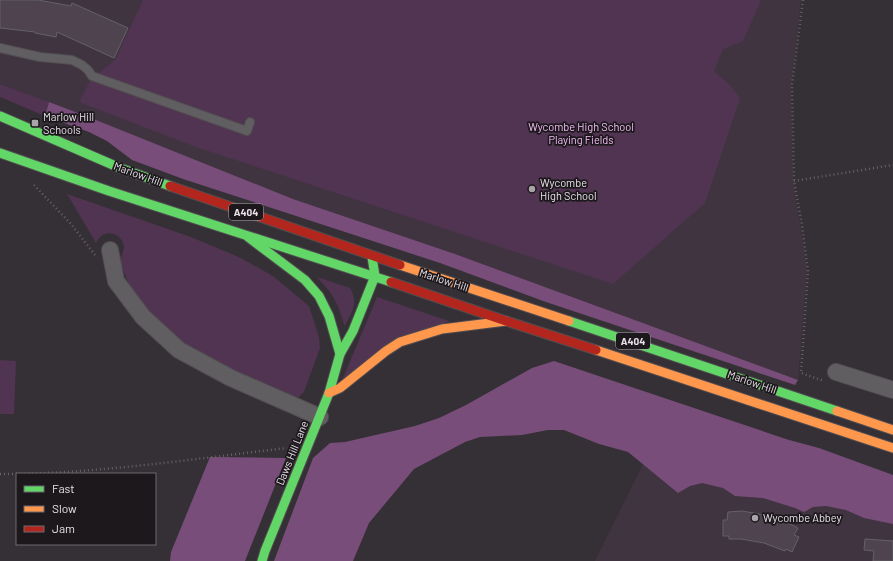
<svg xmlns="http://www.w3.org/2000/svg" width="893" height="561" font-family="Barlow,sans-serif">
  <style>
    .built { fill: #403441 }
    .green { fill: #503451 }
    .forest { fill: #784d7a }
    .building { fill: #4e434f; stroke: #656165 }
    .lines { fill: none; stroke-linecap: round; stroke-linejoin: round }
    .lane-casing { stroke: #514d51; stroke-width: 10 }
    .street-casing { stroke: #514d51; stroke-width: 18 }
    .fast-casing { stroke: #514d51; stroke-width: 11 }
    .slow-casing { stroke: #514d51; stroke-width: 11 }
    .jam-casing { stroke: #514d51; stroke-width: 11 }
    .path { stroke: #666266; stroke-width: 2.5; stroke-dasharray: 1 3; stroke-linecap: butt }
    .lane { stroke: #615e61; stroke-width: 8 }
    .street { stroke: #615e61; stroke-width: 16 }
    .fast { stroke: #63d668; stroke-width: 9 }
    .slow { stroke: #ff974d; stroke-width: 9 }
    .jam { stroke: #b3261e; stroke-width: 9 }
    .poi-dot { fill: #a9a4a9; stroke: #1c181c; stroke-width: 1.5 }
    .labels { text-anchor: middle; stroke-width: 3.5; stroke-linejoin: round; paint-order: stroke }
    .shield { fill: #1c181c; stroke: #aba5ab; stroke-width: 1 }
    .shield-label { font-size: 10px; font-weight: bold; fill: #e8e2e8 }
    .poi-label { font-size: 11px; fill: #e8e2e8; stroke: #1c181c; text-anchor: start }
    .park-label { font-size: 11px; fill: #f7bef9; stroke: #1c181c }
    .street-label { font-size: 11px; fill: #e8e2e8; stroke: #1c181c }
  </style>
  <rect width="100%" height="100%" fill="#353035"/>
  <!-- built -->
  <g class="built">
    <path d="M 0,0 L 801,0 L 791,89 L 793,180 L 800,223 L 807,270 L 798,380 L 582,303 L 455,254 L 293,199 L 96,120 L 0,84 Z"/>
    <path d="M 670,410 L 893,476 L 893,561 L 595,561 Z"/>
  </g>
  <!-- green -->
  <g class="green">
    <path d="M 143,0 L 761,0 L 759,5 L 743,41 L 723,49 L 714,71 L 730,85 L 740,98 L 705,203 L 613,284 L 196,147 L 79,102 L 91,79 L 115,60 Z"/>
    <path d="M 0,84 L 49,102 L 45,116 L 0,97 Z"/>
    <path d="M 67,194 L 191,237 L 241,258 L 273,276 L 309,306 L 319,337 L 320,348 L 304,392 L 298,398 L 272,390 L 186,347 L 155,325 L 133,294 L 120,262 C 120,257 124,252 124,247 C 124,238 113,231 105,234 C 101,235 98,239 96,243 Z"/>
    <path d="M 317,277 L 350,288 C 359,304 352,311 345,326 L 344,324 L 338,306 L 330,292 Z"/>
    <path d="M 377,297 L 449,321 L 343,378 Z"/>
    <path d="M 0,360 L 16,361 L 14,414 L 0,414 Z"/>
  </g>
  <!-- forest -->
  <g class="forest">
    <path d="M 49,102 L 96,120 L 293,199 L 455,254 L 798,380 L 795,385 L 543,301 L 440,263 L 183,179 L 132,160 L 107,141 L 89,132 L 45,116 Z"/>
    <path d="M 554,361 L 789,440 L 819,448 L 893,475 L 893,524 L 864,518 L 846,510 L 826,506 L 813,507 L 804,512 L 795,508 L 763,498 L 735,496 L 723,488 L 702,483 L 690,486 L 678,493 L 628,452 L 599,444 L 564,430 L 548,430 L 522,435 L 480,437 L 465,442 L 414,469 L 369,523 L 353,561 L 274,561 L 313,458 L 330,443 L 345,442 L 415,426 L 439,418 L 466,405 L 532,368 Z"/>
    <path d="M 210,457 L 286,458 L 245,561 L 170,561 L 171,552 Z"/>
  </g>
  <!-- building -->
  <g class="building">
    <path d="M 0,0 L 38,0 L 71,6 L 72,3 L 128,28 L 114,58 L 57,32 L 56,37 L 35,33 L 35,32 L 0,28 Z"/>
    <path d="M 742,511 L 771,516 L 784,521 L 798,528 L 794,535 L 799,537 L 792,552 L 786,549 L 785,551 L 764,543 L 741,539 L 729,539 L 729,536 L 723,536 L 723,520 L 727,520 L 728,512 Z"/>
    <path d="M 865,539 L 893,541 L 893,561 L 873,561 L 874,551 L 864,550 Z"/>
  </g>
  <g class="lines">
    <defs>
      <path id="lane" d="M 0,48 L 40,57 L 72,60 L 82,65 L 88,70 L 92,76 L 247,131 L 250,122"/>
      <g id="street">
        <path d="M 110,250 L 116,281 L 143,317 L 179,350 L 231,378 L 320,417"/>
        <path d="M 836,372 L 893,390"/>
      </g>
      <g id="fast">
        <path d="M 0,116 L 120,168 L 170,186"/>
        <path d="M 0,153 L 109,191 L 391,282"/>
        <path d="M 248,237 L 305,280 L 319,296 L 329,316 L 340,354"/>
        <path d="M 569,321 L 837,411"/>
        <path d="M 262,561 L 265,551 L 329,393 L 340,354 L 353,331 L 375,276 L 372,257"/>
      </g>
      <g id="slow">
        <path d="M 400,265 L 569,321"/>
        <path d="M 596,350 L 893,448"/>
        <path d="M 329,393 L 340,388 L 386,351 L 400,342 L 442,329 L 506,321"/>
        <path d="M 837,411 L 893,430"/>
      </g>
      <g id="jam">
        <path d="M 170,186 L 400,265"/>
        <path d="M 391,282 L 506,321 L 596,350"/>
      </g>
    </defs>
    <!-- lane casing -->
    <use href="#lane" class="lane-casing"/>
    <!-- street casing -->
    <use href="#street" class="street-casing"/>
    <!-- fast casing -->
    <use href="#fast" class="fast-casing"/>
    <!-- slow casing -->
    <use href="#slow" class="slow-casing"/>
    <!-- jam casing -->
    <use href="#jam" class="jam-casing"/>
    <!-- path -->
    <g class="path">
      <path d="M 803,0 L 792,85 L 794,181 L 802,225 L 808,271 L 801,373 L 824,381"/>
      <path d="M 794,181 L 893,165"/>
      <path d="M 34,185 L 71,224 L 95,255"/>
      <path d="M 0,474 C 96,474 192,459 287,448"/>
    </g>
    <!-- lane -->
    <use href="#lane" class="lane"/>
    <!-- street -->
    <use href="#street" class="street"/>
    <!-- fast -->
    <use href="#fast" class="fast"/>
    <!-- slow -->
    <use href="#slow" class="slow"/>
    <!-- jam -->
    <use href="#jam" class="jam"/>
  </g>
  <!-- markers -->
  <g class="poi-dot">
    <rect x="31" y="119" width="8" height="8" rx="2"/>
    <circle cx="532" cy="189" r="4"/>
    <circle cx="755" cy="518" r="4"/>
  </g>
  <g class="labels">
    <!-- shield labels -->
    <g class="shield">
      <rect x="229" y="204" width="34" height="16" rx="3"/>
      <rect x="616" y="333" width="34" height="16" rx="3"/>
    </g>
    <g class="shield-label">
      <text x="246" y="216">A404</text>
      <text x="633" y="345">A404</text>
    </g>
    <!-- poi labels -->
    <g class="poi-label">
      <text x="43" y="121">Marlow Hill<tspan x="43" dy="13">Schools</tspan></text>
      <text x="540" y="187">Wycombe<tspan x="540" dy="13">High School</tspan></text>
      <text x="763" y="522">Wycombe Abbey</text>
    </g>
    <!-- park labels -->
    <g class="park-label">
      <text x="581" y="131">Wycombe High School<tspan x="581" dy="13">Playing Fields</tspan></text>
    </g>
    <!-- street labels -->
    <g class="street-label">
      <text transform="translate(138 174) rotate(20)" y="4">Marlow Hill</text>
      <text transform="translate(444 280) rotate(18)" y="4">Marlow Hill</text>
      <text transform="translate(752 382) rotate(19)" y="4">Marlow Hill</text>
      <text transform="translate(292 453) rotate(-68)" y="4">Daws Hill Lane</text>
    </g>
  </g>
  <!-- legend -->
  <rect x="16" y="473" width="140" height="72" fill="#1c181c" stroke="#6e696e"/>
  <rect x="24" y="486" width="20" height="6" fill="#63d668" stroke="#6e696e"/>
  <text x="52" y="493" font-size="12" fill="#e8e2e8">Fast</text>
  <rect x="24" y="506" width="20" height="6" fill="#ff974d" stroke="#6e696e"/>
  <text x="52" y="513" font-size="12" fill="#e8e2e8">Slow</text>
  <rect x="24" y="526" width="20" height="6" fill="#b3261e" stroke="#6e696e"/>
  <text x="52" y="533" font-size="12" fill="#e8e2e8">Jam</text>
</svg>
